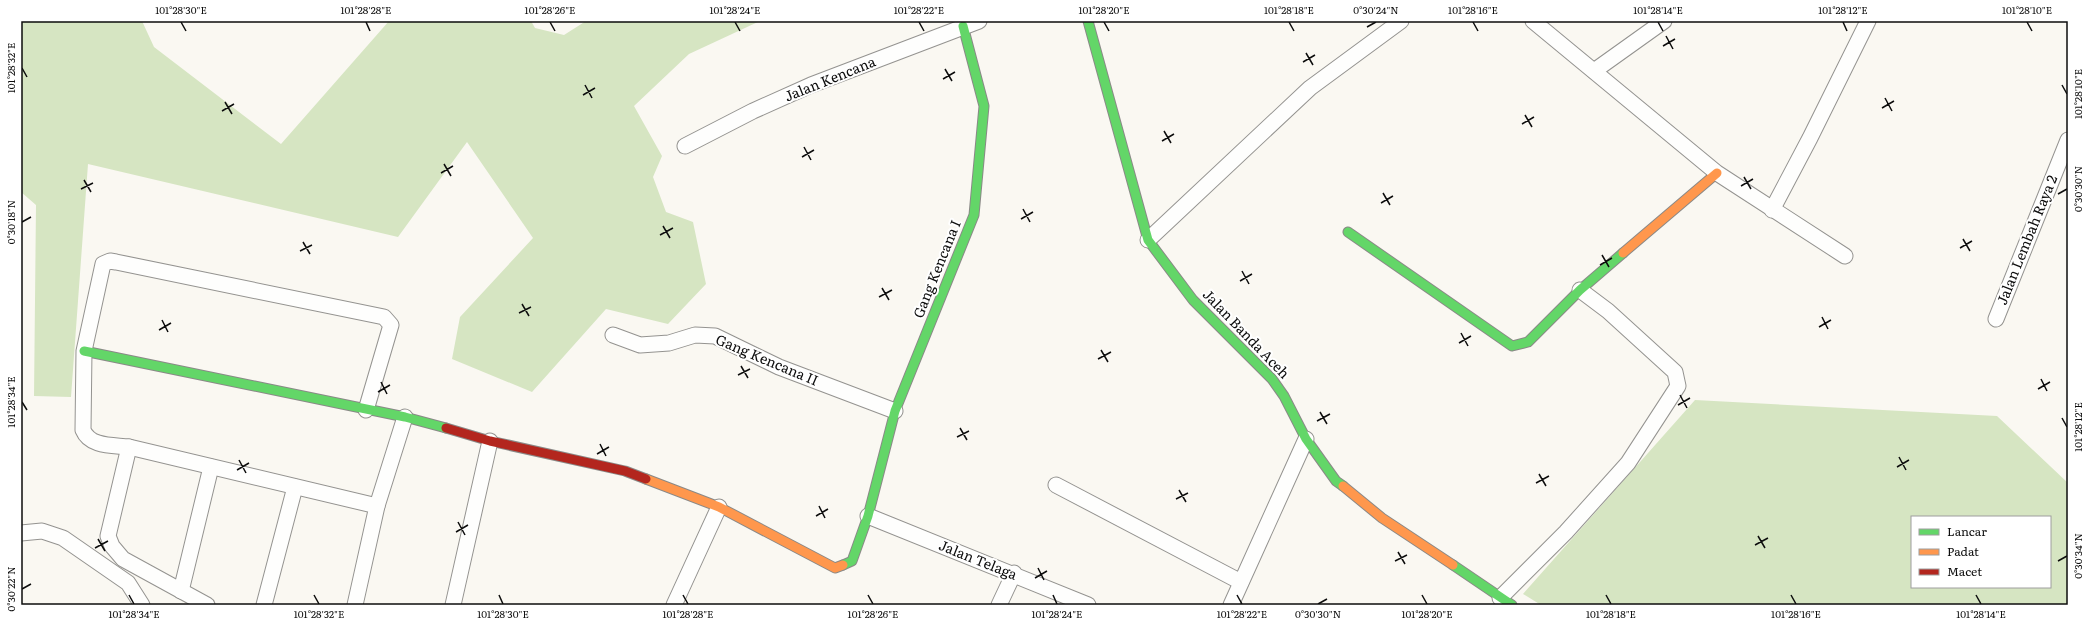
<svg xmlns="http://www.w3.org/2000/svg" width="2089" height="626" font-family="Literata,serif">
  <style>
    .forest { fill: #d6e5c2; fill-rule: evenodd }
    .lines { fill: none; stroke-linecap: round; stroke-linejoin: round }
    .street-casing { stroke: #949390; stroke-width: 17 }
    .fast-casing { stroke: #8a8987; stroke-width: 11 }
    .slow-casing { stroke: #8a8987; stroke-width: 11 }
    .jam-casing { stroke: #8a8987; stroke-width: 11 }
    .street { stroke: #fefefd; stroke-width: 15 }
    .fast { stroke: #63d668; stroke-width: 9 }
    .slow { stroke: #ff974d; stroke-width: 9 }
    .jam { stroke: #b3261e; stroke-width: 9 }
    .ticks { fill: none; stroke: #0d0d0d; stroke-width: 1.5 }
    .labels { text-anchor: middle; stroke-width: 4; stroke-linejoin: round; paint-order: stroke }
    .street-label { font-size: 14px; fill: #0d0d0d; stroke: #fff }
    .neatline { fill: none; stroke: #0d0d0d; stroke-width: 1.5 }
    .ticks-label { font-size: 10px; text-anchor: middle; fill: #0d0d0d }
  </style>
  <rect width="100%" height="100%" fill="#faf8f2"/>
  <!-- forest -->
  <g class="forest">
    <path d="M 21,21 L 142,21 L 154,47 L 281,144 L 389,21 L 531,21 L 535,28 L 564,35 L 586,21 L 760,21 L 689,54 L 634,106 L 662,156 L 653,177 L 666,212 L 693,222 L 706,284 L 668,324 L 606,309 L 532,392 L 452,359 L 460,317 L 533,238 L 467,142 L 398,237 L 88,164 L 71,397 L 34,396 L 36,205 L 21,192 Z"/>
    <path d="M 1695,400 L 1997,416 L 2068,483 L 2068,605 L 1541,605 L 1523,594 ZM 1912,517 L 2050,517 L 2050,587 L 1912,587 Z"/>
  </g>
  <g class="lines">
    <defs>
      <g id="street">
        <path d="M 1533,21 L 1717,173 L 1845,256"/>
        <path d="M 1594,71 L 1664,21"/>
        <path d="M 685,146 L 753,111 L 811,85 L 979,21"/>
        <path d="M 1772,210 L 1810,138 L 1868,21"/>
        <path d="M 1148,240 L 1310,88 L 1401,21"/>
        <path d="M 1996,319 L 2068,140"/>
        <path d="M 613,335 L 640,345 L 669,343 L 695,335 L 715,336 L 779,367 L 895,411"/>
        <path d="M 366,410 L 391,325 L 384,317 L 116,262 L 110,261 L 103,264 L 84,351 L 83,430 C 90,447 112,445 129,447 L 377,506"/>
        <path d="M 129,447 L 108,536 L 112,546 L 123,559 L 207,605"/>
        <path d="M 1056,485 L 1241,582"/>
        <path d="M 868,516 L 1088,605"/>
        <path d="M 21,533 L 42,531 L 63,538 L 128,583 L 142,605"/>
        <path d="M 181,591 L 211,467"/>
        <path d="M 1500,598 L 1566,532 L 1628,463 L 1678,386 L 1675,372 L 1608,311 L 1580,290"/>
        <path d="M 264,605 L 295,487"/>
        <path d="M 355,605 L 377,506 L 405,417"/>
        <path d="M 453,605 L 490,441"/>
        <path d="M 674,605 L 719,507"/>
        <path d="M 999,605 L 1014,573"/>
        <path d="M 1231,605 L 1306,439"/>
      </g>
      <g id="fast">
        <path d="M 1088,21 L 1148,240 L 1193,300 L 1272,379 L 1284,396 L 1306,439 L 1336,481 L 1343,486"/>
        <path d="M 1348,232 L 1512,346 L 1528,342 L 1580,290 L 1623,253"/>
        <path d="M 84,351 L 405,417 L 446,428"/>
        <path d="M 843,565 L 852,561 L 868,516 L 895,411 L 974,215 L 984,106 L 963,26"/>
        <path d="M 1453,565 L 1512,605"/>
      </g>
      <g id="slow">
        <path d="M 1623,253 L 1717,173"/>
        <path d="M 646,479 L 719,507 L 835,568 L 843,565"/>
        <path d="M 1343,486 L 1382,518 L 1453,565"/>
      </g>
      <path id="jam" d="M 446,428 L 490,441 L 625,471 L 646,479"/>
    </defs>
    <!-- street casing -->
    <use href="#street" class="street-casing"/>
    <!-- fast casing -->
    <use href="#fast" class="fast-casing"/>
    <!-- slow casing -->
    <use href="#slow" class="slow-casing"/>
    <!-- jam casing -->
    <use href="#jam" class="jam-casing"/>
    <!-- street -->
    <use href="#street" class="street"/>
    <!-- fast -->
    <use href="#fast" class="fast"/>
    <!-- slow -->
    <use href="#slow" class="slow"/>
    <!-- jam -->
    <use href="#jam" class="jam"/>
  </g>
  <!-- ticks -->
  <path class="ticks" d="M 181,22 L 186,31M 366,22 L 370,31M 550,22 L 555,31M 735,22 L 740,31M 919,22 L 924,31M 1104,22 L 1109,31M 1289,22 L 1294,31M 1473,22 L 1478,31M 1658,22 L 1663,31M 1843,22 L 1847,31M 2027,22 L 2032,31M 1367,27 L 1376,22M 1666,36 L 1673,49M 1663,46 L 1675,39M 1306,53 L 1313,65M 1303,62 L 1315,55M 22,68 L 27,77M 945,69 L 952,81M 943,79 L 955,72M 585,85 L 592,98M 2062,85 L 2067,94M 583,95 L 595,88M 1885,98 L 1892,111M 225,102 L 232,114M 1882,108 L 1894,101M 222,111 L 234,104M 1525,115 L 1532,127M 1522,124 L 1534,117M 1164,131 L 1171,143M 1162,141 L 1174,134M 804,147 L 811,160M 802,157 L 814,150M 444,164 L 451,176M 441,173 L 453,166M 1744,177 L 1751,189M 84,180 L 91,192M 1741,186 L 1753,179M 81,189 L 93,183M 1383,193 L 1390,205M 2058,194 L 2067,189M 1381,203 L 1393,196M 1023,209 L 1030,222M 1021,219 L 1033,212M 22,222 L 31,217M 663,226 L 670,238M 660,235 L 673,228M 1963,239 L 1970,251M 303,242 L 310,254M 1960,248 L 1972,241M 300,251 L 312,245M 1602,255 L 1609,267M 1600,265 L 1612,258M 1242,271 L 1249,284M 1240,281 L 1252,274M 882,288 L 889,300M 879,297 L 892,290M 522,304 L 529,316M 519,313 L 531,307M 1822,317 L 1828,329M 162,320 L 168,332M 1819,327 L 1831,320M 159,330 L 171,323M 1461,333 L 1468,346M 1459,343 L 1471,336M 1101,350 L 1108,362M 1098,359 L 1111,352M 741,366 L 748,378M 738,375 L 750,369M 2041,379 L 2047,391M 381,382 L 387,394M 2038,389 L 2050,382M 378,392 L 390,385M 1680,395 L 1687,408M 22,402 L 27,410M 1678,405 L 1690,398M 1320,412 L 1327,424M 2062,418 L 2067,427M 1317,421 L 1330,414M 960,428 L 967,440M 957,437 L 969,431M 600,444 L 606,456M 597,454 L 609,447M 1899,457 L 1906,470M 239,460 L 246,473M 1897,467 L 1909,460M 237,470 L 249,463M 1539,474 L 1546,486M 1536,483 L 1549,476M 1179,490 L 1186,502M 1176,499 L 1188,493M 819,506 L 825,518M 816,516 L 828,509M 458,522 L 465,535M 456,532 L 468,525M 1758,536 L 1765,548M 98,539 L 105,551M 1755,545 L 1768,538M 95,548 L 108,541M 1398,552 L 1405,564M 1395,561 L 1407,555M 2058,561 L 2067,556M 1038,568 L 1044,580M 1035,578 L 1047,571M 22,589 L 31,584M 129,595 L 134,604M 314,595 L 319,604M 499,595 L 503,604M 683,595 L 688,604M 868,595 L 873,604M 1053,595 L 1057,604M 1237,595 L 1242,604M 1422,595 L 1427,604M 1606,595 L 1611,604M 1791,595 L 1796,604M 1976,595 L 1981,604M 1318,604 L 1327,599"/>
  <g class="labels">
    <!-- street labels -->
    <g class="street-label">
      <text transform="translate(830 79) rotate(-22)" y="5">Jalan Kencana</text>
      <text transform="translate(2027 240) rotate(-68)" y="5">Jalan Lembah Raya 2</text>
      <text transform="translate(937 269) rotate(-68)" y="5">Gang Kencana I</text>
      <text transform="translate(1246 334) rotate(46)" y="5">Jalan Banda Aceh</text>
      <text transform="translate(767 360) rotate(23)" y="5">Gang Kencana II</text>
      <text transform="translate(978 560) rotate(22)" y="5">Jalan Telaga</text>
    </g>
  </g>
  <!-- border -->
  <rect width="2089" height="626" fill="none" stroke="#ffffff" stroke-width="44"/>
  <!-- legend -->
  <rect x="1911" y="516" width="140" height="72" fill="#ffffff" stroke="#9e9e9e"/>
  <rect x="1919" y="529" width="20" height="6" fill="#63d668" stroke="#9e9e9e"/>
  <text x="1947" y="536" font-size="12" fill="#0d0d0d">Lancar</text>
  <rect x="1919" y="549" width="20" height="6" fill="#ff974d" stroke="#9e9e9e"/>
  <text x="1947" y="556" font-size="12" fill="#0d0d0d">Padat</text>
  <rect x="1919" y="569" width="20" height="6" fill="#b3261e" stroke="#9e9e9e"/>
  <text x="1947" y="576" font-size="12" fill="#0d0d0d">Macet</text>
  <rect x="22" y="22" width="2045" height="582" class="neatline"/>
  <g class="ticks-label">
    <text x="181" y="14">101°28'30"E</text>
    <text x="366" y="14">101°28'28"E</text>
    <text x="550" y="14">101°28'26"E</text>
    <text x="735" y="14">101°28'24"E</text>
    <text x="919" y="14">101°28'22"E</text>
    <text x="1104" y="14">101°28'20"E</text>
    <text x="1289" y="14">101°28'18"E</text>
    <text x="1376" y="14">0°30'24"N</text>
    <text x="1473" y="14">101°28'16"E</text>
    <text x="1658" y="14">101°28'14"E</text>
    <text x="1843" y="14">101°28'12"E</text>
    <text x="2027" y="14">101°28'10"E</text>
    <text transform="translate(11 68) rotate(-90)" y="4">101°28'32"E</text>
    <text transform="translate(2078 94) rotate(-90)" y="4">101°28'10"E</text>
    <text transform="translate(2078 189) rotate(-90)" y="4">0°30'30"N</text>
    <text transform="translate(11 222) rotate(-90)" y="4">0°30'18"N</text>
    <text transform="translate(11 402) rotate(-90)" y="4">101°28'34"E</text>
    <text transform="translate(2078 427) rotate(-90)" y="4">101°28'12"E</text>
    <text transform="translate(2078 556) rotate(-90)" y="4">0°30'34"N</text>
    <text transform="translate(11 589) rotate(-90)" y="4">0°30'22"N</text>
    <text x="134" y="618">101°28'34"E</text>
    <text x="319" y="618">101°28'32"E</text>
    <text x="503" y="618">101°28'30"E</text>
    <text x="688" y="618">101°28'28"E</text>
    <text x="873" y="618">101°28'26"E</text>
    <text x="1057" y="618">101°28'24"E</text>
    <text x="1242" y="618">101°28'22"E</text>
    <text x="1318" y="618">0°30'30"N</text>
    <text x="1427" y="618">101°28'20"E</text>
    <text x="1611" y="618">101°28'18"E</text>
    <text x="1796" y="618">101°28'16"E</text>
    <text x="1981" y="618">101°28'14"E</text>
  </g>
</svg>
